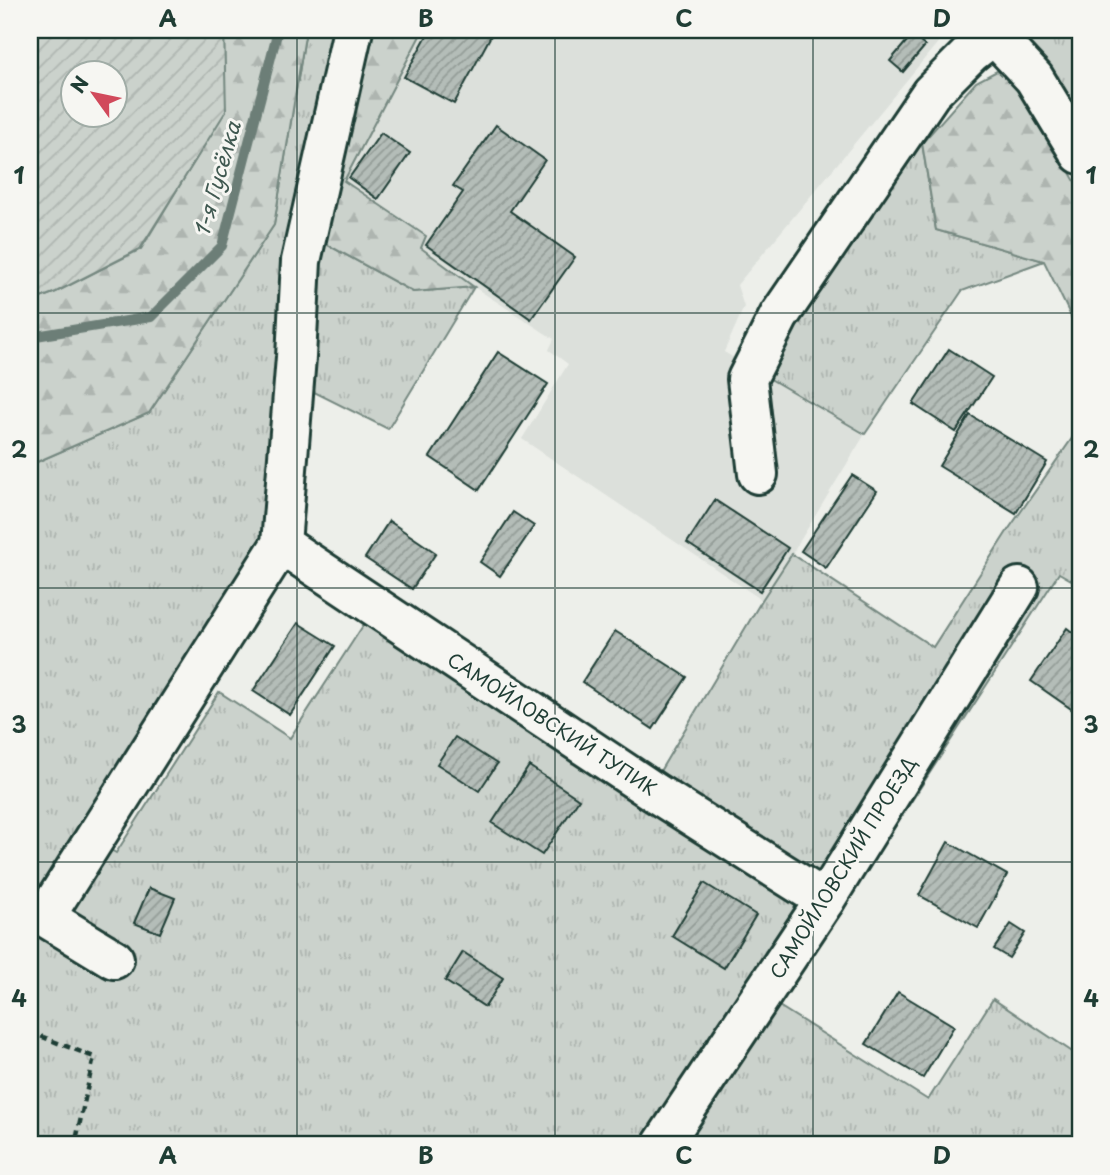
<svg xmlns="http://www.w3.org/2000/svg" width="1110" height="1175" font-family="'Playpen Sans',sans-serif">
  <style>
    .built { fill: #dce0db }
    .grass { fill: url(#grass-tufts); stroke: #758880; stroke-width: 2 }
    .forest { fill: url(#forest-firs); stroke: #758880; stroke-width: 2 }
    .garden { fill: url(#garden-furrows); stroke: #758880; stroke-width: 2; fill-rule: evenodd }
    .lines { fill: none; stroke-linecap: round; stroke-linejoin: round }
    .stream { stroke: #6c7e77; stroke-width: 10 }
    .building { fill: url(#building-hatch); stroke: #1f3d34; stroke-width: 2 }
    .minor-casing { stroke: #1f3d34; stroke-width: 44 }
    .major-casing { stroke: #1f3d34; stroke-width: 44 }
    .path { stroke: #1f3d34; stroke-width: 4.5; stroke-dasharray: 7 5; stroke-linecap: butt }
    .minor { stroke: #f6f6f2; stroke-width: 38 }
    .major { stroke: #f6f6f2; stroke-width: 38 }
    .grid { fill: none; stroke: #1f3d34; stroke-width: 2; stroke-opacity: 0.55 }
    .labels { text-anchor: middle; stroke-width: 6; stroke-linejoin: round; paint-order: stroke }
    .street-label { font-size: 19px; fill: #1f3d34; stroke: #f6f6f2 }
    .water-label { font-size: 21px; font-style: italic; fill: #3f5850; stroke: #f6f6f2 }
    .neatline { fill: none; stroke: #1f3d34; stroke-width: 2.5 }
    .grid-label { font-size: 23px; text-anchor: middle; font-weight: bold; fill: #1f3d34 }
  </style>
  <defs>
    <pattern id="grass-tufts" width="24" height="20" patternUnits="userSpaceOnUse" patternTransform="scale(1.75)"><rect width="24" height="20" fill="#cbd2cc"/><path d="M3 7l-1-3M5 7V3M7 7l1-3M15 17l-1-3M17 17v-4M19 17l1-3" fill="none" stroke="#aeb5b0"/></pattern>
    <pattern id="forest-firs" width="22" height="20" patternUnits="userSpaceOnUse" patternTransform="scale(1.75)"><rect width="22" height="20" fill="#cbd2cc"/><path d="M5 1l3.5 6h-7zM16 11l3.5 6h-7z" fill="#aeb5b0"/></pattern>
    <pattern id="garden-furrows" width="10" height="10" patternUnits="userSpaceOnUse" patternTransform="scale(1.75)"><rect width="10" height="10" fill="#cbd2cc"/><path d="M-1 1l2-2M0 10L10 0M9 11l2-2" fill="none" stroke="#aeb5b0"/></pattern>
    <pattern id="building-hatch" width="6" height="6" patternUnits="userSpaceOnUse" patternTransform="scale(1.75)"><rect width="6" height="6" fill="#b4bdb8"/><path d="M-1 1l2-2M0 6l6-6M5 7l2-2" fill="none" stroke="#929b96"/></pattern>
  </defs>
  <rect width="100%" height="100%" fill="#edefea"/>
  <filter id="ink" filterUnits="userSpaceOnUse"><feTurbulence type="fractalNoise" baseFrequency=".0143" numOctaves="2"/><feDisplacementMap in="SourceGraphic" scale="14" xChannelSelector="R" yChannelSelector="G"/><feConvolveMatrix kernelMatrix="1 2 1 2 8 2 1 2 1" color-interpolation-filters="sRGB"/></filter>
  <g filter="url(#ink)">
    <!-- built -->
    <path class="built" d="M 423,30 L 922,30 L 940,40 L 737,285 L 744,307 L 724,352 L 865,434 L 792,554 L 762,600 L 522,439 L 568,364 L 549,350 L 554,339 L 474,287 L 421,248 L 426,236 L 344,181 Z"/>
    <!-- grass -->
    <g class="grass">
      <path d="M 306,30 L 333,30 L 283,262 L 267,541 L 82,833 L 116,853 L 219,692 L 290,738 L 364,624 L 644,798 L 762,600 L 792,554 L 933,647 L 1008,530 L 1080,427 L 1080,585 L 1059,573 L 779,1006 L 928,1100 L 993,999 L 1080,1057 L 1080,1145 L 30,1145 L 30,465 L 149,413 L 274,225 Z"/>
      <path d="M 1033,30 L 1080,30 L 1080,123 L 1050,71 L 1028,41 Z"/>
      <path d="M 922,143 L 936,230 L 1044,261 L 962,291 L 865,434 L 760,373 Z"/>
      <path d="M 319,240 L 413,292 L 474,287 L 388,429 L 312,391 Z"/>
    </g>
    <!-- forest -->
    <g class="forest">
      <path d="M 224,30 L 306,30 L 274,225 L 149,413 L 30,465 L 30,302 L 56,292 L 141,249 L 225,111 Z"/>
      <path d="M 367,30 L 423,30 L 344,181 L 426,236 L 421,248 L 474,287 L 413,292 L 319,240 Z"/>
      <path d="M 997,71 L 1022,89 L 1080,190 L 1080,335 L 1044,261 L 936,230 L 922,143 L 976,82 Z"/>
    </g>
    <!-- garden -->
    <path class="garden" d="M 30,30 L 224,30 L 226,111 L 140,249 L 56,292 L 30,302 ZM 74,74 L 116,74 L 116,116 L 74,116 Z"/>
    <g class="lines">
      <!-- stream -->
      <path class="stream" d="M 30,337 L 151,317 L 222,246 L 278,30"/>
    </g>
    <!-- building -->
    <g class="building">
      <path d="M 430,30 L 494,30 L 454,104 L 404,77 Z"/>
      <path d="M 912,35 L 925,46 L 903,72 L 890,61 Z"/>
      <path d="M 496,125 L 545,160 L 510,211 L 575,257 L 531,319 L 426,245 L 463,192 L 453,186 Z"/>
      <path d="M 381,133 L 410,153 L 378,199 L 349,178 Z"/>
      <path d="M 949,349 L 992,377 L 956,432 L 913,404 Z"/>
      <path d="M 498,352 L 548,384 L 479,490 L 430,457 Z"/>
      <path d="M 970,415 L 1047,462 L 1016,513 L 939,466 Z"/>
      <path d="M 852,475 L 877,491 L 826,568 L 801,551 Z"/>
      <path d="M 715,500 L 788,548 L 760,591 L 687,543 Z"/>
      <path d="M 513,512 L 534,526 L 500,576 L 480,562 Z"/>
      <path d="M 389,521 L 436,553 L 412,589 L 365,558 Z"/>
      <path d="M 298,623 L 335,646 L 290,715 L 253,691 Z"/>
      <path d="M 1067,628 L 1080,638 L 1080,715 L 1031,681 Z"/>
      <path d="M 615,631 L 687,677 L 653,729 L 582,682 Z"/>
      <path d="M 455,737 L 497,764 L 479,791 L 437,764 Z"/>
      <path d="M 529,766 L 579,799 L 542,855 L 492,823 Z"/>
      <path d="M 948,842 L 1007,875 L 978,928 L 919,895 Z"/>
      <path d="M 704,883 L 756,915 L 724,968 L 672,936 Z"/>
      <path d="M 149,888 L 175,898 L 160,933 L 134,923 Z"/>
      <path d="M 1011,924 L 1025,933 L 1009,958 L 994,949 Z"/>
      <path d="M 463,952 L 503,978 L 485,1007 L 445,981 Z"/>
      <path d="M 898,992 L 954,1026 L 923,1078 L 866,1044 Z"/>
    </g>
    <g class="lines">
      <defs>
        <g id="minor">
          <path d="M 758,474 L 747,379 L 779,316 L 931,93 L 971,53 L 994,35"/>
          <path d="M 281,544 L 654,792 L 825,900"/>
          <path d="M 30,910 L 45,917 L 281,544 L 296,357 L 301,261 L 353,30"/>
          <path d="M 45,917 L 114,959"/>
          <path d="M 662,1145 L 825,900 L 1019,587"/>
        </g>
        <path id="major" d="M 989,30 L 1034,78 L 1080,154"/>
      </defs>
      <!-- minor casing -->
      <use href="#minor" class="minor-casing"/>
      <!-- major casing -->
      <use href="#major" class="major-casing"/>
      <!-- path -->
      <path class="path" d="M 30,1032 L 94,1057 L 75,1145"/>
      <!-- minor -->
      <use href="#minor" class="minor"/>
      <!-- major -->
      <use href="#major" class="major"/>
    </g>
  </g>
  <!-- grid -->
  <path class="grid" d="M 297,30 L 297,1145M 555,30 L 555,1145M 813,30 L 813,1145M 30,313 L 1080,313M 30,588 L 1080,588M 30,862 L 1080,862"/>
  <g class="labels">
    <!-- street labels -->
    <g class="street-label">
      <text transform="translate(552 724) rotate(33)" y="7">САМОЙЛОВСКИЙ ТУПИК</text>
      <text transform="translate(843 868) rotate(-58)" y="7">САМОЙЛОВСКИЙ ПРОЕЗД</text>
    </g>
    <!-- water labels -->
    <g class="water-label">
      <text transform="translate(218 179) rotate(-74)" y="7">1-я Гусёлка</text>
    </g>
  </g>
  <!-- margin -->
  <rect width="1110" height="1175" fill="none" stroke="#f6f6f2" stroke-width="77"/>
  <!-- north arrow -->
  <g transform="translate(94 94) rotate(303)"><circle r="33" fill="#f6f6f2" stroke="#a0aca6" stroke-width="2"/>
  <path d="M0-5L12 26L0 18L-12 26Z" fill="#d1495b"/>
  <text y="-10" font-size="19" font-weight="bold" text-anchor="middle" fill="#1f3d34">N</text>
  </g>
  <rect x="38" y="38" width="1034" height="1098" class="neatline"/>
  <g class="grid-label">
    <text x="168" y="27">A</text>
    <text x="426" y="27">B</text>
    <text x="684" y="27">C</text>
    <text x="942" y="27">D</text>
    <text x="19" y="184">1</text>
    <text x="1091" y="184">1</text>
    <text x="19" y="458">2</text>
    <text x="1091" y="458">2</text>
    <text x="19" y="733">3</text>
    <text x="1091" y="733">3</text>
    <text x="19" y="1007">4</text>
    <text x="1091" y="1007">4</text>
    <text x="168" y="1164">A</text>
    <text x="426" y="1164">B</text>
    <text x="684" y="1164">C</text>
    <text x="942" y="1164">D</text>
  </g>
</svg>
